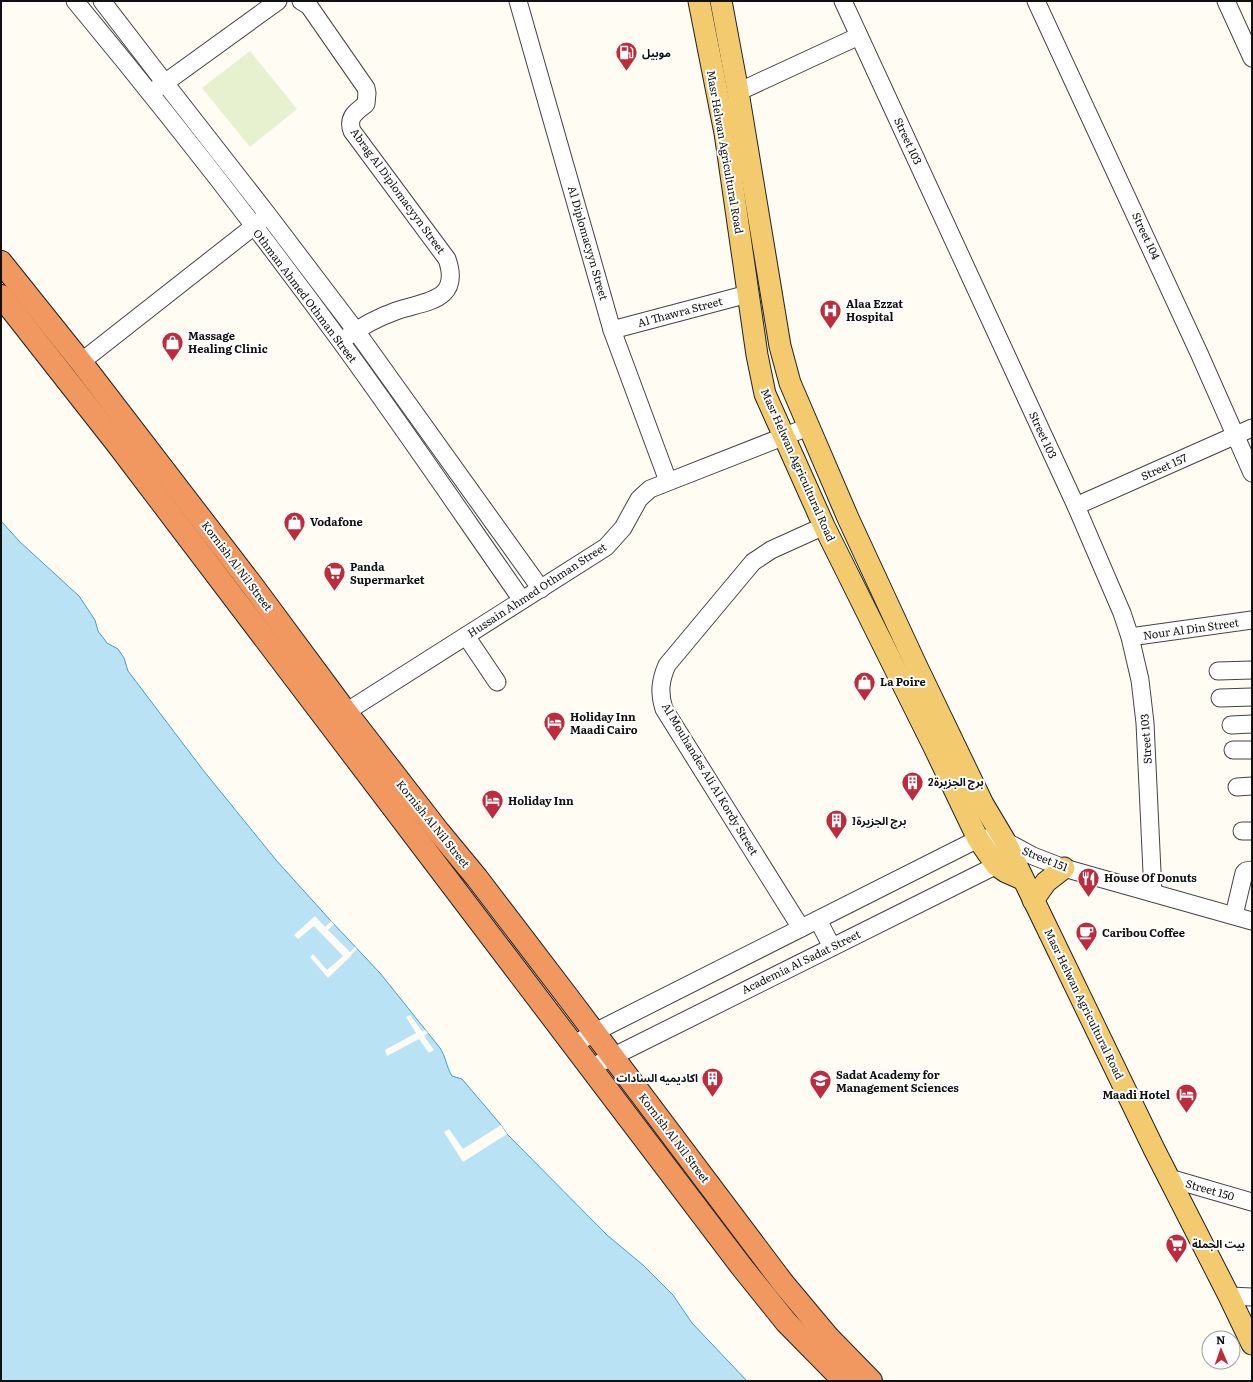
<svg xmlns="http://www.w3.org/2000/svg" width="1253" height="1382" font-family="Literata,'Noto Sans Arabic',serif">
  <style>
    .pitch { fill: #e7f0cf }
    .water { fill: #b9e3f5; stroke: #429dca }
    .pier { fill: #fffcf3 }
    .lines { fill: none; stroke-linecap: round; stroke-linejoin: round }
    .minor-casing { stroke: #434343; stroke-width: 19 }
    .major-casing { stroke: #212121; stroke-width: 23 }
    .highway-casing { stroke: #212121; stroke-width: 24 }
    .minor { stroke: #fff; stroke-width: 17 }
    .major { stroke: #f4ca6e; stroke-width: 21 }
    .highway { stroke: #f09860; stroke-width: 22 }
    .labels { text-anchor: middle; stroke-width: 4; stroke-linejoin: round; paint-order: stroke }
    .poi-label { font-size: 11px; font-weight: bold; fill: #101010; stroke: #fff; text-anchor: start }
    .street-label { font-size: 11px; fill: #101010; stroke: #fff }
  </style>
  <rect width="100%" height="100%" fill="#fffcf3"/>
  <!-- pitch -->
  <path class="pitch" d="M 250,51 L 297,109 L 250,147 L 202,88 Z"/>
  <!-- water -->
  <path class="water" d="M 1,521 L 20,542 L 79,596 L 95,620 L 98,631 L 107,643 L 118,649 L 124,658 L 128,671 L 203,770 L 276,860 L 331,921 L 380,973 L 440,1048 C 446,1057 446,1066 452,1076 L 462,1079 L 501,1125 L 507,1134 L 607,1235 L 643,1265 L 673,1295 L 692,1323 L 747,1381 L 1,1381 Z"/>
  <!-- pier -->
  <g class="pier">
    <path d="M 315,916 L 325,927 L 331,921 L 334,924 L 328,930 L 350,952 L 355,947 L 357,949 L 351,955 L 351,956 L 328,978 L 310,957 L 313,954 L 327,970 L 343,956 L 314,926 L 298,939 L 294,935 Z"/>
    <path d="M 410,1015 L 422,1031 L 425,1030 L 428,1033 L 424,1036 L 434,1050 L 429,1053 L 419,1039 L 387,1056 L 385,1050 L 416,1033 L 406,1017 Z"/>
    <path d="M 501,1125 L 507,1134 L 463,1162 L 444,1132 L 449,1129 L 463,1149 Z"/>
  </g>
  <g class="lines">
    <defs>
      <g id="minor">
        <path d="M 75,1 C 167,112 256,226 341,342 C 403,427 462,514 522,600"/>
        <path d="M 102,1 L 165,83 L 268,215 L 356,331 L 541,589"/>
        <path d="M 301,1 L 309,6 L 366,88 L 367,93 L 366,104 C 356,112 347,117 352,131 L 447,259 C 462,302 424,301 396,311 C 379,317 362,326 347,337"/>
        <path d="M 518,1 L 612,330 L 668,481"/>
        <path d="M 843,1 L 1076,506 L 1122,613 L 1130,637 L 1140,680 L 1145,723 L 1153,893"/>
        <path d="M 1036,1 L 1199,353 L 1252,473"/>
        <path d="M 1226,1 L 1252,58"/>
        <path d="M 155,90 L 278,1"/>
        <path d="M 738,92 L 859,36"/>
        <path d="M 612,330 L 748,294"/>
        <path d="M 81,362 L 263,219"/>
        <path d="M 1076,506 L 1252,428"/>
        <path d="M 466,636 L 497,682"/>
        <path d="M 1130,637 L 1252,620"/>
        <path d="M 1218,671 L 1252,670"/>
        <path d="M 1220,698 L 1252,697"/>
        <path d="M 346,712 L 606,547 L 623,528 L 639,499 L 650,489 L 808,427"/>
        <path d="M 1231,725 L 1252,724"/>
        <path d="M 1233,750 L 1252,750"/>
        <path d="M 1237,787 L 1252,786"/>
        <path d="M 1242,831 L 1252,831"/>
        <path d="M 1234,915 L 1244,873 L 1246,871 L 1252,870"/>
        <path d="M 818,920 L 832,947"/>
        <path d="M 801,928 L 664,709 C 659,693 660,681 667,665 L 753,562 L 771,550 L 824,526"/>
        <path d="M 573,1045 L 595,1032 L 978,839 L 987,838 L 1005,841 L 1033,856 L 1064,868 L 1252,921"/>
        <path d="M 590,1068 L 1007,860"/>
        <path d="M 1169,1178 L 1252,1202"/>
        <path d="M 1229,1296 L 1252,1297"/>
      </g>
      <g id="major">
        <path d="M 699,1 L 725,133 L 757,355 L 765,394 L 824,526 L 934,747 L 978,839 L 996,865 L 1006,872 L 1022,879"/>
        <path d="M 721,1 L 738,92 L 780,346 L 790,383 L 848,518 L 917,667 L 983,804 L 1005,841 L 1154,1149 L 1229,1296 L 1252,1344"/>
        <path d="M 1033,900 L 1046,882 L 1064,868"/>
      </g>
      <g id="highway">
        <path d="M 1,262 L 81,362 L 252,585 L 346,712 L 439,832 L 477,878 L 570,1000 L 783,1283 L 829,1338 L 871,1381"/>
        <path d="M 1,296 L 118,445 L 741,1266 L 786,1322 L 844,1381"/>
      </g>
    </defs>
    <!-- minor casing -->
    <use href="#minor" class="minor-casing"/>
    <!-- major casing -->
    <use href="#major" class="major-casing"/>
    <!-- highway casing -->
    <use href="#highway" class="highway-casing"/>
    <!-- minor -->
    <use href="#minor" class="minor"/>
    <!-- major -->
    <use href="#major" class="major"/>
    <!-- highway -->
    <use href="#highway" class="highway"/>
  </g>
  <!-- icons -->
  <defs>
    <symbol id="fuel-pin" viewBox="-11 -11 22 30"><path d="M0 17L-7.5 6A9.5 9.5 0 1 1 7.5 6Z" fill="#bd2b3c" stroke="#fff"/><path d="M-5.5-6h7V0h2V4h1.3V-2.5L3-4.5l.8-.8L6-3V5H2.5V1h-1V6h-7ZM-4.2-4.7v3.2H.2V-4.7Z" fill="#fff"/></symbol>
    <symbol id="hospital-pin" viewBox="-11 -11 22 30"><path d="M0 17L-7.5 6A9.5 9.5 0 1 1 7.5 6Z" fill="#bd2b3c" stroke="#fff"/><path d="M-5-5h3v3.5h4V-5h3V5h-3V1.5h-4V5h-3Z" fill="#fff"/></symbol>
    <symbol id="shop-pin" viewBox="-11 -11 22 30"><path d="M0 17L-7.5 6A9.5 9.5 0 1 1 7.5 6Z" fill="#bd2b3c" stroke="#fff"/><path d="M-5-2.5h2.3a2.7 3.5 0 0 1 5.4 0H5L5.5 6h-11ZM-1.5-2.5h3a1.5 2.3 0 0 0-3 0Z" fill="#fff"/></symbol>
    <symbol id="supermarket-pin" viewBox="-11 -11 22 30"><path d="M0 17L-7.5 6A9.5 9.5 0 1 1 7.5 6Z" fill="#bd2b3c" stroke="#fff"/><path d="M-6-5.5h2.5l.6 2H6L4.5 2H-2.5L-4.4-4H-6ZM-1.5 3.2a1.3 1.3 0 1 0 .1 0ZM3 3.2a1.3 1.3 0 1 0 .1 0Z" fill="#fff"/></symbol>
    <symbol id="hotel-pin" viewBox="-11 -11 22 30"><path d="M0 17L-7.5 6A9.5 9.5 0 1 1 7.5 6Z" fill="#bd2b3c" stroke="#fff"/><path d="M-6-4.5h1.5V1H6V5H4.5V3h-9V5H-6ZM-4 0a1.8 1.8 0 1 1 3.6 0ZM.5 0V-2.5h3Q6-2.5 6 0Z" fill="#fff"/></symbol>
    <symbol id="building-pin" viewBox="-11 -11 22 30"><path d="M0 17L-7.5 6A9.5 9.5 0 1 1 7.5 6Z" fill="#bd2b3c" stroke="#fff"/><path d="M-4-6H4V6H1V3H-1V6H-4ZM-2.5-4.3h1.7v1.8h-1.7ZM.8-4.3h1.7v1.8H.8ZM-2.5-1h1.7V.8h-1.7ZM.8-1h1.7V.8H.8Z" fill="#fff"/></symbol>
    <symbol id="restaurant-pin" viewBox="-11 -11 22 30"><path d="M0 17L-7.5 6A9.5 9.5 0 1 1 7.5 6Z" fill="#bd2b3c" stroke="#fff"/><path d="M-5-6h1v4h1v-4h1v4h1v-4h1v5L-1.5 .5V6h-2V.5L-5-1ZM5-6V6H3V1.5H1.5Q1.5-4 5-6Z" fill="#fff"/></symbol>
    <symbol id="cafe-pin" viewBox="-11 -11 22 30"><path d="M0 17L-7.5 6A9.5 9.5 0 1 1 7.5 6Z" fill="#bd2b3c" stroke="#fff"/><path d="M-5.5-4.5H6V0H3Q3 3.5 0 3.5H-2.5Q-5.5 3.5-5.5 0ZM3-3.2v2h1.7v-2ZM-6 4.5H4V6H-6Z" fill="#fff"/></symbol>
    <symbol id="university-pin" viewBox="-11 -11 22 30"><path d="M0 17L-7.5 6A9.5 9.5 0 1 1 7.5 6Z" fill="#bd2b3c" stroke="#fff"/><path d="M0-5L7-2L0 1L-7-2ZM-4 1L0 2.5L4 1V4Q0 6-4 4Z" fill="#fff"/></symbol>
  </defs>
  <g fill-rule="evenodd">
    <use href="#fuel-pin" x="614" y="40" width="25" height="34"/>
    <use href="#hospital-pin" x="818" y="298" width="25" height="34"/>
    <use href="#shop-pin" x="160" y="330" width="25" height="34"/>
    <use href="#shop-pin" x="282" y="510" width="25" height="34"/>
    <use href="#supermarket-pin" x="322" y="560" width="25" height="34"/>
    <use href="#shop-pin" x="852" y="670" width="25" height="34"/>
    <use href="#hotel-pin" x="542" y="710" width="25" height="34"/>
    <use href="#building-pin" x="900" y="770" width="25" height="34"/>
    <use href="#hotel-pin" x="480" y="788" width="25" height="34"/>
    <use href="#building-pin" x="824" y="808" width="25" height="34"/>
    <use href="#restaurant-pin" x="1076" y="866" width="25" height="34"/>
    <use href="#cafe-pin" x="1074" y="920" width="25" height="34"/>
    <use href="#building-pin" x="700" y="1066" width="25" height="34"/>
    <use href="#university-pin" x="808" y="1068" width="25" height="34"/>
    <use href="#hotel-pin" x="1174" y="1082" width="25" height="34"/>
    <use href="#supermarket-pin" x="1164" y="1232" width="25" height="34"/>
  </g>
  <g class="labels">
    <!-- poi labels -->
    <g class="poi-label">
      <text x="642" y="57">موبيل</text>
      <text x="846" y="308">Alaa Ezzat<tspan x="846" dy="13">Hospital</tspan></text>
      <text x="188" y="340">Massage<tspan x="188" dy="13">Healing Clinic</tspan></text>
      <text x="310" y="526">Vodafone</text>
      <text x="350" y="571">Panda<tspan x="350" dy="13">Supermarket</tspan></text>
      <text x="880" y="686">La Poire</text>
      <text x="570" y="721">Holiday Inn<tspan x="570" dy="13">Maadi Cairo</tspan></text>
      <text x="928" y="786">برج الجزيرة2</text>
      <text x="508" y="805">Holiday Inn</text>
      <text x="852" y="825">برج الجزيرة1</text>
      <text x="1104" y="882">House Of Donuts</text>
      <text x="1102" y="937">Caribou Coffee</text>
      <text x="836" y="1079">Sadat Academy for<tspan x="836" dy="13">Management Sciences</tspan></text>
      <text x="698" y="1082" text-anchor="end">اكاديميه السادات</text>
      <text x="1170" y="1099" text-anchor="end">Maadi Hotel</text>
      <text x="1192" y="1248">بيت الجملة</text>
    </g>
    <!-- street labels -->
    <g class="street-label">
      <text transform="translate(908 141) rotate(65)" y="4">Street 103</text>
      <text transform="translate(725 152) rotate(80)" y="4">Masr Helwan Agricultural Road</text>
      <text transform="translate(398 191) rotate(54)" y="4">Abrag Al Diplomacyyn Street</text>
      <text transform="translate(1146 236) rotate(65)" y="4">Street 104</text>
      <text transform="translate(588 243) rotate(74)" y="4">Al Diplomacyyn Street</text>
      <text transform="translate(305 296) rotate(53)" y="4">Othman Ahmed Othman Street</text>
      <text transform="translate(680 312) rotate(-15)" y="4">Al Thawra Street</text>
      <text transform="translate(1043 435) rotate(65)" y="4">Street 103</text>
      <text transform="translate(798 465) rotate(66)" y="4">Masr Helwan Agricultural Road</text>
      <text transform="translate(1164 467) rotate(-24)" y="4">Street 157</text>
      <text transform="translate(237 566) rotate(53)" y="4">Kornish Al Nil Street</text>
      <text transform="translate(537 590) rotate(-33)" y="4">Hussain Ahmed Othman Street</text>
      <text transform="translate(1191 629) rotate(-8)" y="4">Nour Al Din Street</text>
      <text transform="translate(1146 739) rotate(-94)" y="4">Street 103</text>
      <text transform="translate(710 779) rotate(59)" y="4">Al Mouhandes Ali Al Kordy Street</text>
      <text transform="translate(433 824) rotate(51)" y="4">Kornish Al Nil Street</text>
      <text transform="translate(1045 859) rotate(22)" y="4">Street 151</text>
      <text transform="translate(801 962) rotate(-26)" y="4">Academia Al Sadat Street</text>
      <text transform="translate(1084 1004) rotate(64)" y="4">Masr Helwan Agricultural Road</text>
      <text transform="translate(674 1138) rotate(53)" y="4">Kornish Al Nil Street</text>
      <text transform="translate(1210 1190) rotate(16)" y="4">Street 150</text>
    </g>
  </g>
  <!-- border -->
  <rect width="1253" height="1382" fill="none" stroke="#101010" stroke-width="4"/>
  <!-- north arrow -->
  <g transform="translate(1221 1350) rotate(358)"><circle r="19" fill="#ffffff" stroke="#9f9f9f"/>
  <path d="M0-3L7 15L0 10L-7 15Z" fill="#bd2b3c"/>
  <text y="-6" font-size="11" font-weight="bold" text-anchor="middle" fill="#101010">N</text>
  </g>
</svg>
